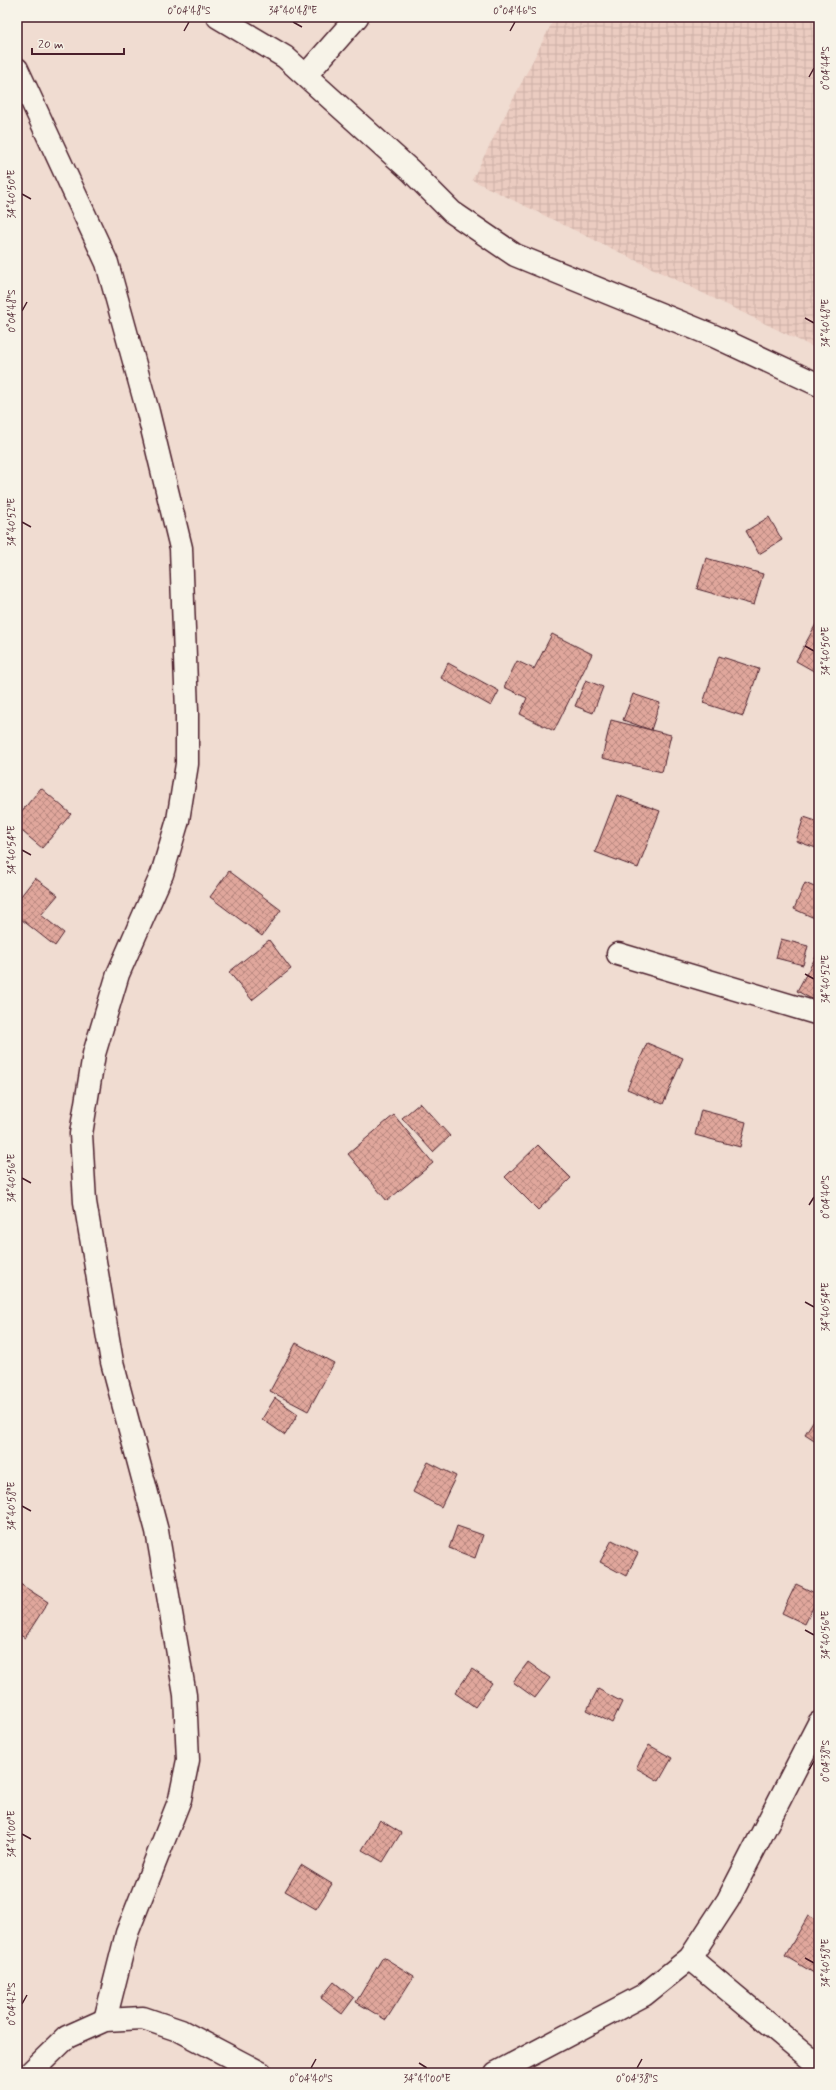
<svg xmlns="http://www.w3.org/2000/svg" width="836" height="2090" font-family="Mynerve,sans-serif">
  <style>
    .industrial { fill: url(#industrial-grid) }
    .building { fill: url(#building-cross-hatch); stroke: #4a1f2b }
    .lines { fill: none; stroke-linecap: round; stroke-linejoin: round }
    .minor-casing { stroke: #4a1f2b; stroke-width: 25 }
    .minor { stroke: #f7f3e8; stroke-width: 22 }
    .ticks { fill: none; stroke: #4a1f2b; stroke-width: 1.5 }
    .neatline { fill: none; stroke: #4a1f2b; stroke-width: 1.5 }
    .ticks-label { font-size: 10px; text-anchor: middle; fill: #4a1f2b }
  </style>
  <defs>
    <pattern id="industrial-grid" width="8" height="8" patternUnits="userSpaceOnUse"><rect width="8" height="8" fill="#ebccc1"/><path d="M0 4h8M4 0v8" fill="none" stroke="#cbafa6"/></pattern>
    <pattern id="building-cross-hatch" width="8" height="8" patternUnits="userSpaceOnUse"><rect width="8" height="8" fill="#e0a79c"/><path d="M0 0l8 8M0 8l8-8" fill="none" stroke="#b8877f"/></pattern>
  </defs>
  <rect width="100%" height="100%" fill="#f0dcd1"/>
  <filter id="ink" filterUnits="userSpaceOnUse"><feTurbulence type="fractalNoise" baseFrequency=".025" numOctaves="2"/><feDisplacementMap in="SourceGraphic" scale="8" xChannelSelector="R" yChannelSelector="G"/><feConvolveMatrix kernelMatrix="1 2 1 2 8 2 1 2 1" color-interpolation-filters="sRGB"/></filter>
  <g filter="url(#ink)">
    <!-- industrial -->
    <path class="industrial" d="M 555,17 L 819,17 L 819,350 L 472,180 Z"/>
    <!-- building -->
    <g class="building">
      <path d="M 769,517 L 782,540 L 759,554 L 746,531 Z"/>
      <path d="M 706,558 L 763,574 L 754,605 L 697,589 Z"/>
      <path d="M 816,624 L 819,625 L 819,674 L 796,661 Z"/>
      <path d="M 552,634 L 592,654 L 554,731 L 520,714 L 527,698 L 504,687 L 517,661 L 534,669 Z"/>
      <path d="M 719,656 L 759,669 L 743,716 L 703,703 Z"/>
      <path d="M 448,663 L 499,691 L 491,706 L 441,678 Z"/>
      <path d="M 586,680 L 603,687 L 593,713 L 575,706 Z"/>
      <path d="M 633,694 L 660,703 L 651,730 L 623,720 Z"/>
      <path d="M 611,720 L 671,735 L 662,772 L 602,758 Z"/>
      <path d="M 41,788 L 71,814 L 42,848 L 17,827 L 17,817 Z"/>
      <path d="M 617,795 L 660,811 L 638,868 L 595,852 Z"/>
      <path d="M 804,817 L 819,822 L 819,849 L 796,841 Z"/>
      <path d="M 229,871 L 281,910 L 262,936 L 210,897 Z"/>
      <path d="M 35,878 L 58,895 L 41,915 L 64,933 L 55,946 L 17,916 L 17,901 Z"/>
      <path d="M 805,883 L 819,889 L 819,920 L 794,909 Z"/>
      <path d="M 781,939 L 808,946 L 803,965 L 776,958 Z"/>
      <path d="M 269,940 L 291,969 L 252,1000 L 229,972 Z"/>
      <path d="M 819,951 L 819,1003 L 797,991 Z"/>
      <path d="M 647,1043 L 683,1058 L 663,1104 L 627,1089 Z"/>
      <path d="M 420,1103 L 450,1136 L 433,1152 L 402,1118 Z"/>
      <path d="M 701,1110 L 746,1122 L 740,1147 L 695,1135 Z"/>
      <path d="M 394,1115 L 433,1163 L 387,1201 L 348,1154 Z"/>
      <path d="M 538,1145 L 571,1178 L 538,1210 L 505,1177 Z"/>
      <path d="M 819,1298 L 819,1308 L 815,1305 Z"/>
      <path d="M 296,1343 L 334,1363 L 308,1411 L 270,1391 Z"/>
      <path d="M 275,1398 L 298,1414 L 285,1435 L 262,1419 Z"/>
      <path d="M 817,1415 L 819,1416 L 819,1443 L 805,1434 Z"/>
      <path d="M 428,1462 L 456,1476 L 441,1507 L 413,1492 Z"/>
      <path d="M 457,1526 L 483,1535 L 475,1558 L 449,1548 Z"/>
      <path d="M 612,1540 L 638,1553 L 626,1576 L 600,1562 Z"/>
      <path d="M 17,1582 L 48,1602 L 25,1638 L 17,1633 Z"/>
      <path d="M 796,1584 L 819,1595 L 805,1624 L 782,1613 Z"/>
      <path d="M 528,1662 L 550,1678 L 535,1698 L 513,1682 Z"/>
      <path d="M 472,1669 L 492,1683 L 475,1707 L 455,1693 Z"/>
      <path d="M 598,1689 L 622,1702 L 612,1723 L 587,1710 Z"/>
      <path d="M 649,1745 L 672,1758 L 659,1781 L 636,1768 Z"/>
      <path d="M 380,1820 L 401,1833 L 383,1862 L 362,1850 Z"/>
      <path d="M 301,1865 L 332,1884 L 316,1909 L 285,1891 Z"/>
      <path d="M 808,1916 L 819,1922 L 819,1976 L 785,1956 Z"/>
      <path d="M 383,1957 L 414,1976 L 386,2020 L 356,2002 Z"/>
      <path d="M 334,1982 L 354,1998 L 342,2014 L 321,1998 Z"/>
    </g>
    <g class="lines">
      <defs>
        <g id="minor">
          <path d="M 218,17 L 285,57 L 411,171 L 452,212 L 515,255 L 714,336 L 819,385"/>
          <path d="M 17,69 L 107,263 L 148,412 L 181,548 L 187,712 L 187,764 L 178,820 L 162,874 L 118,974 L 94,1054 L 81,1134 L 85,1202 L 112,1362 L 157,1531 L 185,1695 L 188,1760 L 180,1799 L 127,1933 L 105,2020"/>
          <path d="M 306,75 L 357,17"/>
          <path d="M 618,954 L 819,1014"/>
          <path d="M 690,1958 L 819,2066"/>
          <path d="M 30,2073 L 67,2037 L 105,2020 L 143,2018 L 181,2031 L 261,2073"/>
          <path d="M 496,2073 L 644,1995 L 690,1958 L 728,1900 L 819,1723"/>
        </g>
      </defs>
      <!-- minor casing -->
      <use href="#minor" class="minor-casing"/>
      <!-- minor -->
      <use href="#minor" class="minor"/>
    </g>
  </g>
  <!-- ticks -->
  <path class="ticks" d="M 293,22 L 302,27M 184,31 L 189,22M 510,31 L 515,22M 809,77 L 814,68M 22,194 L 31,199M 22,311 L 27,302M 805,318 L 814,323M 22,522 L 31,527M 805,646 L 814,651M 22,850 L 31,855M 805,974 L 814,979M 22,1178 L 31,1183M 809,1205 L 814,1197M 805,1302 L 814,1307M 22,1506 L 31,1511M 805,1630 L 814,1635M 809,1770 L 814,1761M 22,1834 L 31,1839M 805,1958 L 814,1963M 22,2004 L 27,1995M 419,2063 L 427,2068M 311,2068 L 316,2059M 637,2068 L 642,2059"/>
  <!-- margin -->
  <rect width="836" height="2090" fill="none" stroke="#f7f3e8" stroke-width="44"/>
  <!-- scale -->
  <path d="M32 48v6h92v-6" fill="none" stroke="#4a1f2b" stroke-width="2"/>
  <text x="38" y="48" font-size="12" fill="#4a1f2b" stroke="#f7f3e8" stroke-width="3" paint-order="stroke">20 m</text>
  <rect x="22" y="22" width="792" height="2046" class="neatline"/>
  <g class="ticks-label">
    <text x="189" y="14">0°04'48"S</text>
    <text x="293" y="14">34°40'48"E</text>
    <text x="515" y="14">0°04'46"S</text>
    <text transform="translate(825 68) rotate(-90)" y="4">0°04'44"S</text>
    <text transform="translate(11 194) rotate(-90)" y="4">34°40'50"E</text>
    <text transform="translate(11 311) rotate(-90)" y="4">0°04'48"S</text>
    <text transform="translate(825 323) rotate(-90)" y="4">34°40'48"E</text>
    <text transform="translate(11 522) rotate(-90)" y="4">34°40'52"E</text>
    <text transform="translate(825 651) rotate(-90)" y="4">34°40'50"E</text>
    <text transform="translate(11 850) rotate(-90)" y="4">34°40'54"E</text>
    <text transform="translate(825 979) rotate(-90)" y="4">34°40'52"E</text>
    <text transform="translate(11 1178) rotate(-90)" y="4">34°40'56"E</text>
    <text transform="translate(825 1197) rotate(-90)" y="4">0°04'40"S</text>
    <text transform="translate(825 1307) rotate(-90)" y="4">34°40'54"E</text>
    <text transform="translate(11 1506) rotate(-90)" y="4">34°40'58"E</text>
    <text transform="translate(825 1635) rotate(-90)" y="4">34°40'56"E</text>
    <text transform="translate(825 1761) rotate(-90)" y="4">0°04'38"S</text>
    <text transform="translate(11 1834) rotate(-90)" y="4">34°41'00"E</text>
    <text transform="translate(825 1963) rotate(-90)" y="4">34°40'58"E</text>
    <text transform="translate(11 2004) rotate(-90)" y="4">0°04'42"S</text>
    <text x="311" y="2082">0°04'40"S</text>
    <text x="427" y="2082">34°41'00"E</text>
    <text x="637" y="2082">0°04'38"S</text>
  </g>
</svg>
